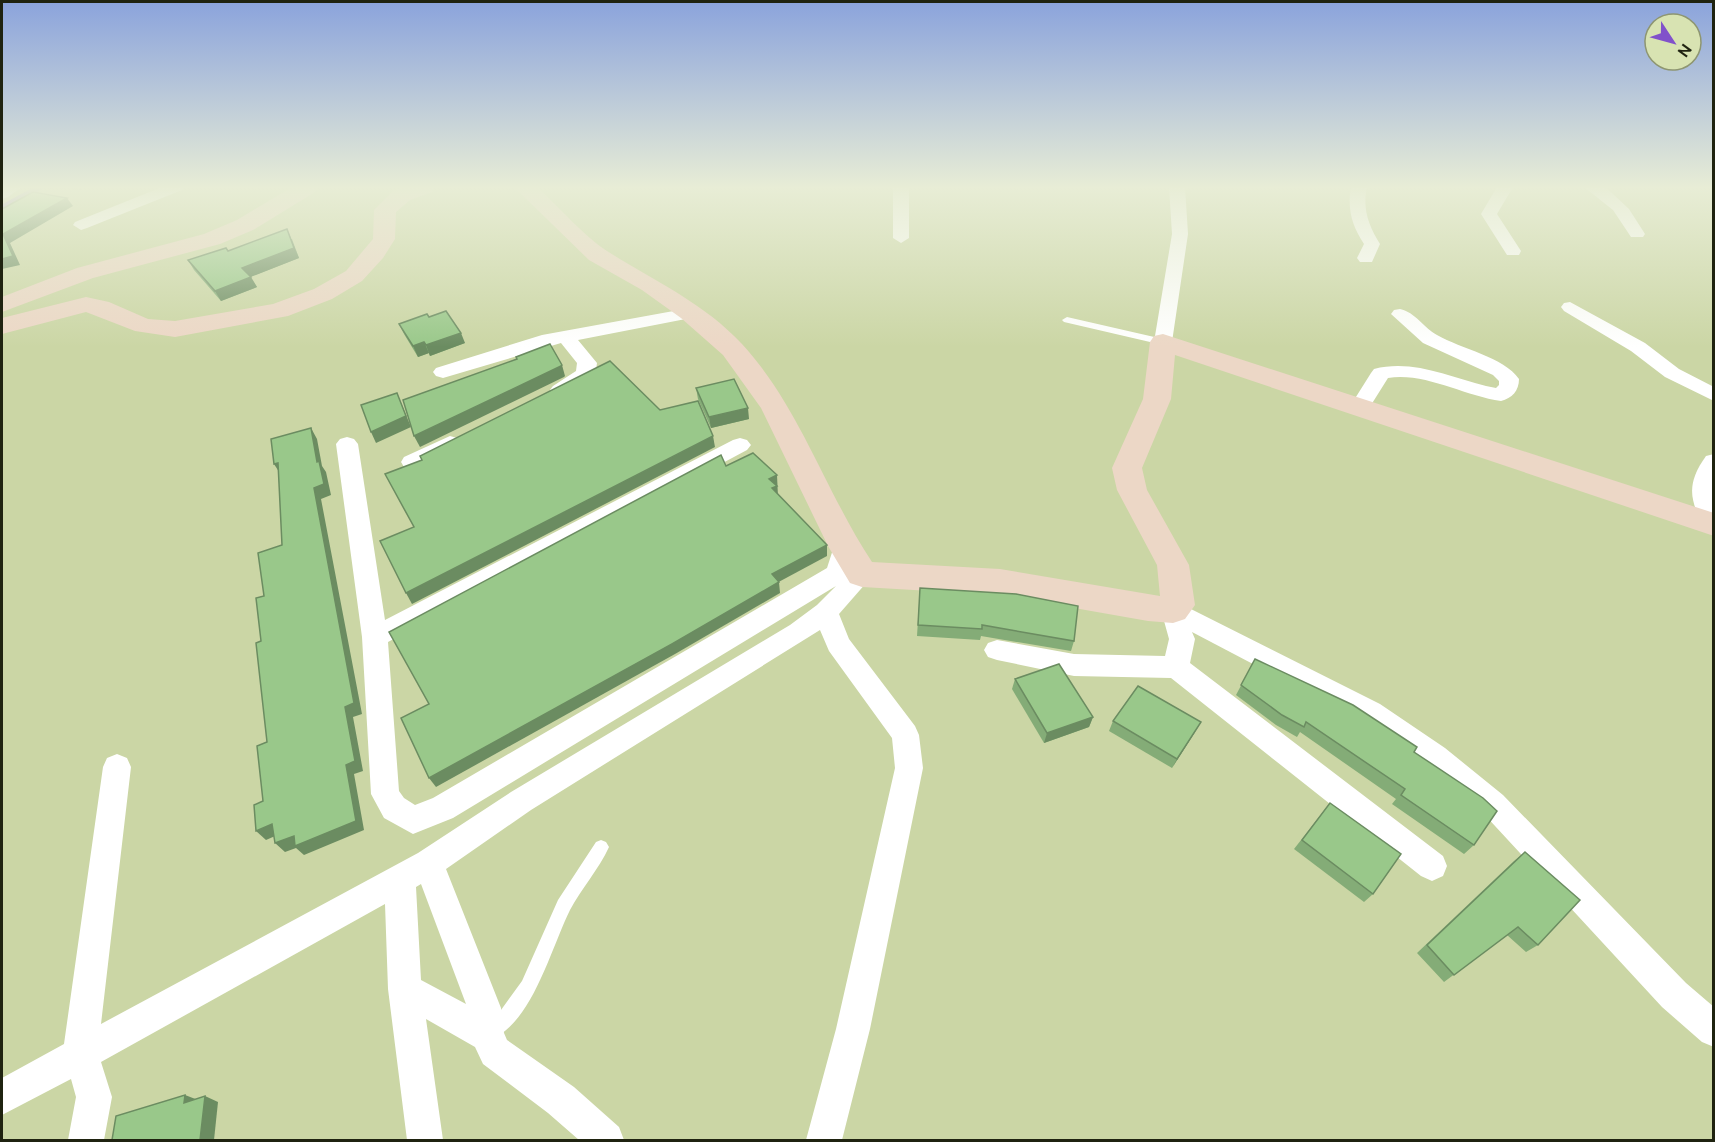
<svg xmlns="http://www.w3.org/2000/svg" width="1715" height="1142" font-family="Ubuntu,sans-serif">
  <style>
    .lines { fill: none; stroke-linecap: round; stroke-linejoin: round }
    .stream { stroke: #9e89cb; stroke-width: 6 }
    .path { stroke: #969f78; stroke-width: 3; stroke-dasharray: 3 3; stroke-linecap: butt }
    .lane { fill: #fff; fill-rule: evenodd }
    .street { fill: #fff; fill-rule: evenodd }
    .secondary { fill: #ecd7c6; fill-rule: evenodd }
    .wall { fill: #84ac77 }
    .shaded-wall { fill: #6b8c61 }
    .building { fill: #99c88a; stroke: #6b8c61; stroke-width: 1.5 }
  </style>
  <rect width="100%" height="100%" fill="#cbd6a5"/>
  <g class="lines">
    <!-- stream -->
    <path class="stream" d="M 2,208 L 40,187"/>
    <!-- path -->
    <path class="path" d="M 43,187 L 84,188"/>
    <!-- lane -->
    <g class="lane">
      <path d="M 1067,317 L 1163,339 L 1168,342 L 1163,345 L 1064,322 L 1062,320 Z"/>
      <path d="M 601,840 L 606,842 L 609,847 C 599,869 581,889 570,910 C 551,948 533,1021 492,1039 L 486,1036 L 483,1030 L 486,1024 L 501,1010 L 522,981 L 558,900 L 596,842 Z"/>
    </g>
    <!-- street -->
    <g class="street">
      <path d="M 22,187 L 8,197 L 2,199 L 2,187 Z"/>
      <path d="M 162,187 L 185,187 L 182,190 L 87,228 L 81,230 L 73,225 L 75,222 Z"/>
      <path d="M 893,187 L 909,187 L 909,238 L 901,243 L 893,238 Z"/>
      <path d="M 1169,187 L 1185,187 L 1188,234 L 1172,342 L 1170,346 L 1156,346 L 1154,342 L 1172,234 Z"/>
      <path d="M 1351,187 L 1367,187 C 1362,209 1369,226 1380,244 L 1372,262 L 1360,262 L 1357,258 L 1364,244 C 1352,226 1347,209 1351,187 Z"/>
      <path d="M 1497,187 L 1513,187 L 1497,214 L 1521,251 L 1519,255 L 1507,255 L 1481,214 Z"/>
      <path d="M 1584,187 L 1604,187 L 1612,193 L 1629,209 L 1645,234 L 1643,237 L 1631,237 L 1613,210 Z"/>
      <path d="M 1570,302 L 1645,343 L 1679,369 L 1714,387 L 1714,401 L 1665,377 L 1631,351 L 1564,311 L 1561,307 L 1564,303 Z"/>
      <path d="M 690,308 L 696,309 L 699,313 L 696,317 L 578,340 L 597,363 C 596,368 597,374 593,378 C 585,387 565,398 553,394 L 550,390 L 553,386 L 576,371 L 577,363 L 561,343 L 443,378 L 436,376 L 433,372 L 436,368 L 542,335 Z"/>
      <path d="M 1400,309 C 1415,312 1424,328 1437,335 C 1461,349 1504,357 1519,379 C 1519,391 1512,398 1501,401 C 1464,396 1425,372 1388,378 L 1366,413 L 1359,415 L 1352,413 L 1349,408 L 1371,373 L 1374,369 C 1413,359 1449,377 1486,386 L 1496,388 L 1499,385 L 1499,381 L 1493,375 L 1423,343 L 1391,314 L 1394,310 Z"/>
      <path d="M 450,436 L 457,438 L 461,443 L 457,448 L 412,469 L 404,467 L 401,462 L 404,457 Z"/>
      <path d="M 347,437 L 354,439 L 358,444 L 385,620 L 733,440 L 740,438 L 747,440 L 751,445 L 747,450 L 388,642 L 399,791 L 404,798 L 415,805 L 433,798 L 827,568 L 836,540 L 844,537 L 852,540 L 856,546 L 851,571 L 862,565 L 871,568 L 874,574 L 839,614 L 849,639 L 915,726 L 919,735 L 923,768 L 870,1029 L 842,1140 L 806,1140 L 836,1029 L 895,768 L 892,738 L 829,651 L 820,630 L 531,810 L 446,869 L 501,1008 L 504,1033 L 507,1040 L 574,1087 L 619,1127 L 624,1140 L 579,1140 L 548,1113 L 483,1064 L 475,1047 L 426,1019 L 443,1140 L 407,1140 L 388,989 L 385,904 L 101,1062 L 112,1097 L 104,1140 L 68,1140 L 76,1097 L 71,1079 L 2,1115 L 2,1078 L 64,1044 L 103,767 L 107,758 L 117,754 L 127,758 L 131,767 L 101,1024 L 418,853 L 511,792 L 790,625 L 817,605 L 836,586 L 453,818 L 413,834 L 384,818 L 371,794 L 362,637 L 336,444 L 340,439 ZM 421,884 L 466,1004 L 421,980 L 416,887 Z"/>
      <path d="M 1714,454 L 1714,532 L 1706,530 C 1689,500 1686,484 1706,456 Z"/>
      <path d="M 1173,600 L 1380,704 L 1445,748 L 1503,795 L 1686,983 L 1714,1007 L 1714,1047 L 1702,1042 L 1662,1007 L 1483,813 L 1425,766 L 1360,720 L 1192,632 L 1195,639 L 1190,663 L 1443,856 L 1447,866 L 1443,876 L 1432,881 L 1421,876 L 1171,678 L 1074,676 L 997,660 L 988,657 L 984,650 L 988,643 L 997,640 L 1074,654 L 1165,656 L 1169,639 L 1161,610 L 1164,603 Z"/>
    </g>
    <!-- secondary -->
    <g class="secondary">
      <path d="M 292,187 L 317,187 L 315,192 L 253,230 L 220,244 L 93,278 L 2,312 L 2,297 L 77,268 L 204,234 L 237,220 Z"/>
      <path d="M 403,187 L 434,187 L 432,192 L 410,200 L 396,212 L 395,239 L 383,258 L 362,281 L 332,299 L 288,316 L 175,337 L 135,331 L 86,312 L 2,334 L 2,318 L 86,297 L 109,302 L 148,319 L 175,321 L 273,304 L 314,289 L 346,271 L 373,239 L 374,210 L 394,190 Z"/>
      <path d="M 514,187 L 537,187 C 557,205 586,238 607,251 C 653,280 704,303 742,344 C 800,407 825,491 872,562 L 1000,569 L 1160,596 L 1157,565 L 1117,490 L 1112,468 L 1143,399 L 1150,342 L 1154,336 L 1163,334 L 1714,513 L 1714,536 L 1175,355 L 1171,399 L 1142,468 L 1147,490 L 1189,565 L 1195,605 L 1185,619 L 1173,623 L 1148,621 L 1000,595 L 862,587 L 850,583 L 828,546 L 761,408 L 723,355 L 681,318 L 642,290 L 589,260 Z"/>
    </g>
  </g>
  <!-- wall -->
  <g class="wall">
    <path d="M 292,239 L 299,258 L 250,277 L 257,287 L 221,301 L 194,270 L 188,260 L 228,251 Z"/>
    <path d="M 429,317 L 465,343 L 430,356 L 429,353 L 418,357 L 404,334 L 399,324 Z"/>
    <path d="M 696,388 L 749,419 L 711,428 L 698,399 Z"/>
    <path d="M 920,588 L 1074,641 L 1071,651 L 981,636 L 980,640 L 917,636 Z"/>
    <path d="M 1255,659 L 1414,752 L 1474,845 L 1464,854 L 1392,804 L 1396,799 L 1300,732 L 1297,737 L 1276,725 L 1236,695 Z"/>
    <path d="M 1015,679 L 1093,717 L 1089,727 L 1044,743 L 1012,689 Z"/>
    <path d="M 1113,721 L 1195,732 L 1172,768 L 1109,731 Z"/>
    <path d="M 1330,803 L 1373,894 L 1364,902 L 1294,849 Z"/>
    <path d="M 1525,852 L 1538,945 L 1526,952 L 1507,935 L 1444,982 L 1417,953 L 1514,861 Z"/>
  </g>
  <!-- shaded-wall -->
  <g class="shaded-wall">
    <path d="M 67,198 L 73,206 L 10,243 L 20,265 L 2,269 L 3,234 Z"/>
    <path d="M 287,229 L 299,258 L 248,278 L 242,268 Z"/>
    <path d="M 251,277 L 257,287 L 221,301 L 215,291 Z"/>
    <path d="M 461,333 L 465,343 L 430,356 L 426,345 Z"/>
    <path d="M 424,342 L 429,353 L 418,357 L 413,346 Z"/>
    <path d="M 562,365 L 565,376 L 564,377 L 420,447 L 414,436 Z"/>
    <path d="M 397,393 L 411,427 L 376,443 L 371,432 Z"/>
    <path d="M 748,408 L 749,419 L 711,428 L 709,417 Z"/>
    <path d="M 311,428 L 317,439 L 322,466 L 326,472 L 331,495 L 321,499 L 362,714 L 353,717 L 363,771 L 354,774 L 364,830 L 304,855 L 296,848 L 285,852 L 275,843 L 346,765 L 345,707 L 314,488 L 317,462 Z"/>
    <path d="M 713,436 L 715,447 L 412,604 L 406,593 Z"/>
    <path d="M 278,463 L 281,475 L 274,464 Z"/>
    <path d="M 777,475 L 778,497 L 773,499 L 769,479 Z"/>
    <path d="M 827,545 L 827,556 L 773,585 L 772,574 Z"/>
    <path d="M 779,582 L 780,593 L 675,654 L 436,787 L 429,778 Z"/>
    <path d="M 1093,717 L 1089,727 L 1044,743 L 1047,733 Z"/>
    <path d="M 1201,722 L 1195,732 L 1172,768 L 1177,759 Z"/>
    <path d="M 272,824 L 282,833 L 266,840 L 256,831 Z"/>
    <path d="M 185,1095 L 198,1100 L 184,1103 Z"/>
    <path d="M 205,1096 L 218,1102 L 214,1140 L 200,1140 Z"/>
  </g>
  <!-- building -->
  <g class="building">
    <path d="M 33,192 L 67,198 L 3,234 L 13,256 L 2,259 L 2,209 Z"/>
    <path d="M 287,229 L 294,248 L 242,268 L 251,277 L 215,291 L 188,260 L 226,248 L 228,251 Z"/>
    <path d="M 446,311 L 461,333 L 426,345 L 424,342 L 413,346 L 399,324 L 427,314 L 429,317 Z"/>
    <path d="M 550,344 L 562,365 L 561,366 L 414,436 L 403,400 L 517,359 L 516,357 Z"/>
    <path d="M 610,361 L 660,410 L 698,401 L 713,436 L 406,593 L 380,541 L 414,527 L 385,474 L 422,460 L 420,456 Z"/>
    <path d="M 734,379 L 748,408 L 709,417 L 696,388 Z"/>
    <path d="M 397,393 L 406,416 L 371,432 L 361,405 Z"/>
    <path d="M 311,428 L 317,462 L 319,461 L 324,484 L 314,488 L 354,703 L 345,707 L 355,761 L 346,765 L 356,821 L 295,846 L 294,836 L 275,843 L 272,824 L 256,831 L 254,805 L 263,801 L 257,746 L 267,742 L 256,643 L 261,641 L 256,598 L 264,596 L 258,553 L 282,545 L 278,463 L 274,464 L 271,439 Z"/>
    <path d="M 753,453 L 777,475 L 769,479 L 777,486 L 772,488 L 827,545 L 772,574 L 779,582 L 672,644 L 429,778 L 401,718 L 429,704 L 389,632 L 721,455 L 726,466 Z"/>
    <path d="M 920,588 L 1016,594 L 1078,606 L 1074,641 L 982,625 L 982,629 L 918,625 Z"/>
    <path d="M 1255,659 L 1353,705 L 1417,747 L 1414,752 L 1483,798 L 1497,811 L 1474,845 L 1401,795 L 1405,789 L 1306,722 L 1304,727 L 1282,715 L 1241,685 Z"/>
    <path d="M 1059,664 L 1093,717 L 1047,733 L 1015,679 Z"/>
    <path d="M 1138,686 L 1201,722 L 1177,759 L 1113,721 Z"/>
    <path d="M 1330,803 L 1401,854 L 1373,894 L 1302,840 Z"/>
    <path d="M 1525,852 L 1580,900 L 1538,945 L 1518,927 L 1454,975 L 1427,945 Z"/>
    <path d="M 185,1095 L 184,1103 L 205,1096 L 200,1140 L 112,1140 L 116,1116 Z"/>
  </g>
  <!-- sky -->
  <linearGradient id="sky" x2="0" y2="1"><stop stop-color="#8aa3dc"/><stop offset="0.54" stop-color="#e8edd6"/><stop offset="1" stop-color="#e8edd6" stop-opacity="0"/></linearGradient>
  <rect width="1715" height="347" fill="url(#sky)"/>
  <!-- border -->
  <rect width="1715" height="1142" fill="none" stroke="#1f2310" stroke-width="6"/>
  <!-- north arrow -->
  <g transform="translate(1673 42) rotate(126)"><circle r="28" fill="#d8e3b2" stroke="#8e9671" stroke-width="1.5"/>
  <path d="M0-4.5L10 22L0 15L-10 22Z" fill="#8151ca"/>
  <text y="-9" font-size="16" font-weight="bold" text-anchor="middle" fill="#1f2310">N</text>
  </g>
</svg>
